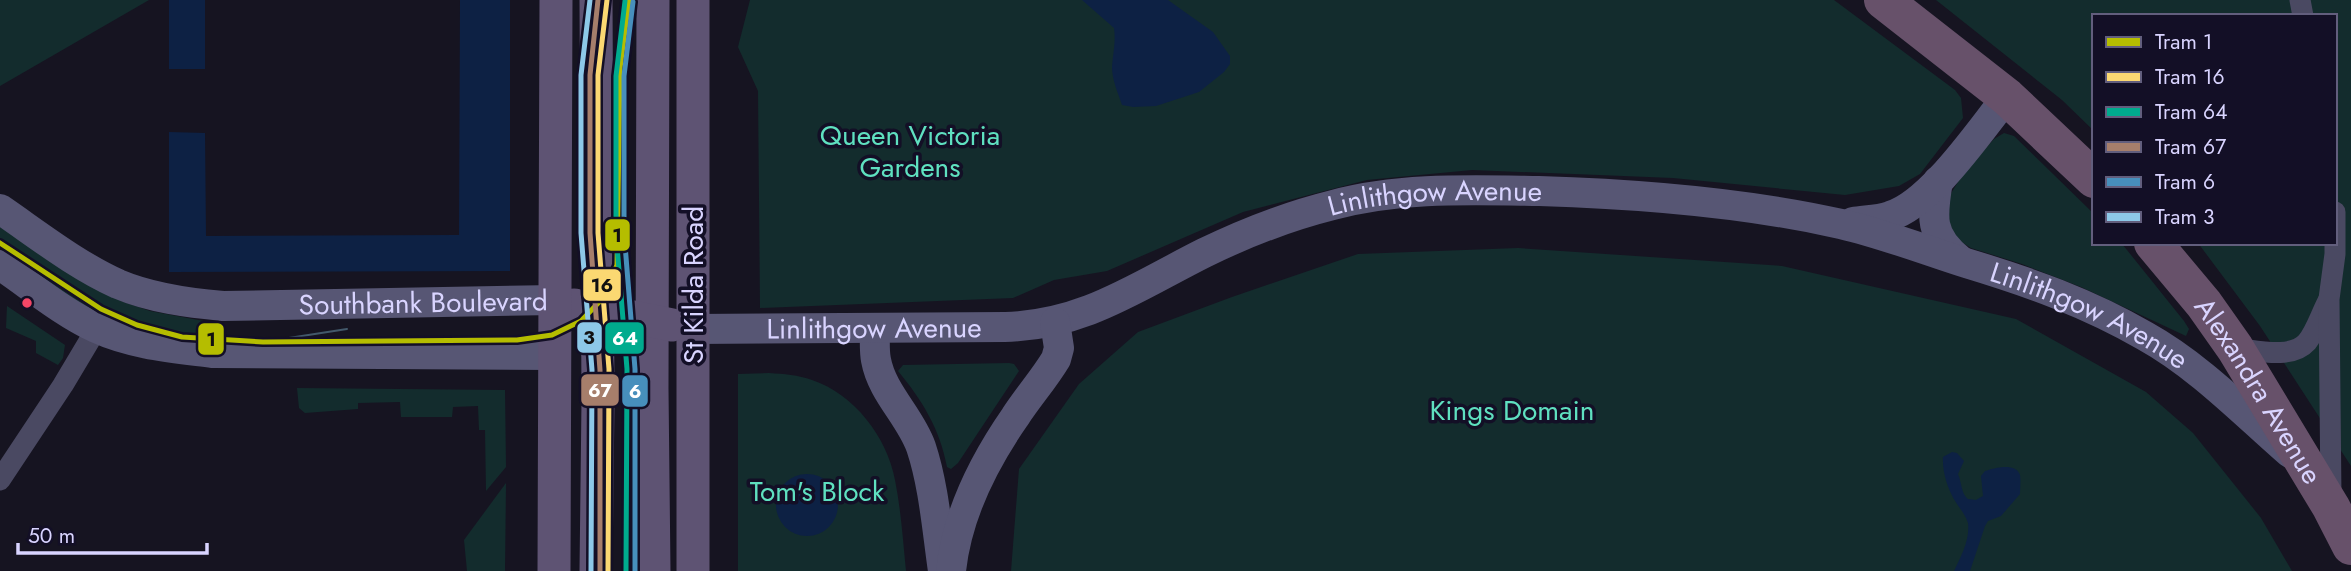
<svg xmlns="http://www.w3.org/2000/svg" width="2351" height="571" font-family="Jost,sans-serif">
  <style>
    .green { fill: #132c2d }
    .water { fill: #0d2144 }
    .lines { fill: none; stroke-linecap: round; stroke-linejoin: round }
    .street { stroke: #4a4962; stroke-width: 21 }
    .secondary { stroke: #575674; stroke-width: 30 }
    .primary { stroke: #5e5373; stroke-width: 33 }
    .highway { stroke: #67516a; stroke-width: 38 }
    .tram { stroke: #43596b; stroke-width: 2 }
    .tram-1-casing { stroke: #130f26; stroke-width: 10 }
    .tram-2-casing { stroke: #130f26; stroke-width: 10 }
    .tram-3-casing { stroke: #130f26; stroke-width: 10 }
    .tram-4-casing { stroke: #130f26; stroke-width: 10 }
    .tram-5-casing { stroke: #130f26; stroke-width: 10 }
    .tram-6-casing { stroke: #130f26; stroke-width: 10 }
    .tram-1 { stroke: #b5bd00; stroke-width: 5 }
    .tram-2 { stroke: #fbd872; stroke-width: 5 }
    .tram-3 { stroke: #00ab8e; stroke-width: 5 }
    .tram-4 { stroke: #a67e6b; stroke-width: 5 }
    .tram-5 { stroke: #478fbc; stroke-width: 5 }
    .tram-6 { stroke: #8dc8e8; stroke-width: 5 }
    .bus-dot { fill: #f34667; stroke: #130f26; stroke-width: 2.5 }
    .labels { text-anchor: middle; stroke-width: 7; stroke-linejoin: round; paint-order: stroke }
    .park-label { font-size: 28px; fill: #5fe0c0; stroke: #130f26 }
    .street-label { font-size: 28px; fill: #d9d4ff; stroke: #130f26 }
    .line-badge { stroke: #130f26; stroke-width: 2.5 }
    .badge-label { font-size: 19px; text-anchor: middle; font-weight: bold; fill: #fff }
    .pale-badge-label { font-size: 19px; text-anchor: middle; font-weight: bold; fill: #111 }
  </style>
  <rect width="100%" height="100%" fill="#161421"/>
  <!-- green -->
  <g class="green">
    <path d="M 0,0 L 149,0 L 0,86 Z"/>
    <path d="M 750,0 L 1834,0 L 1955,90 L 1961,98 L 1963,118 L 1920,174 L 1899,186 L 1845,195 L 1673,178 L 1472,170 L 1367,180 L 1243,212 L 1107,271 L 1054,280 L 1013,298 L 760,308 L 758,91 L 738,47 Z"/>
    <path d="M 1936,0 L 2351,0 L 2351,466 L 2260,326 L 2198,243 L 2335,243 L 2335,16 L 2094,16 L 2094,131 L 2062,100 Z"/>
    <path d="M 2004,133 L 2014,136 L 2094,214 L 2094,243 L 2121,243 L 2127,250 L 2184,321 L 2189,329 L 2186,336 L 2081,287 L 2022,264 L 1971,248 L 1958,240 L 1947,223 L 1950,195 L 1964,172 L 1994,139 Z"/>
    <path d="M 0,223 L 121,301 L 150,311 L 209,322 L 208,346 C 190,342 172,341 154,336 C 97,320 48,283 0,249 Z"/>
    <path d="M 1518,248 L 1782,266 L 2016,319 L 2146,392 L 2193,433 L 2261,518 L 2292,571 L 1011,571 L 1019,469 L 1079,384 L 1138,332 L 1232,297 L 1358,254 Z"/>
    <path d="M 7,306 L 65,345 L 63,358 L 58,365 L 36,353 L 36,341 L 6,328 Z"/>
    <path d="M 1009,363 L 1014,364 L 1019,371 L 958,463 L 951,469 L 947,467 C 940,429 922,400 898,371 L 903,365 Z"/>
    <path d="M 769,373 C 784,374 798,375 812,380 C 854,394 887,437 895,480 C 901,510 903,541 906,571 L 738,571 L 738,374 Z"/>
    <path d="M 297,388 L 505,390 L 506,467 L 486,491 L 485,430 L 479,430 L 478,406 L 453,407 L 452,417 L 401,417 L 400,402 L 358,403 L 358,409 L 305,413 L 299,408 Z"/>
    <path d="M 506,483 L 505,571 L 467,571 L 464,540 Z"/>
  </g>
  <!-- water -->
  <g class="water">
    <rect x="169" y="0" width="36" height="69"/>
    <path d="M 460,0 L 510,0 L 510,271 L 169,272 L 169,132 L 205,133 L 206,236 L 459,235 Z"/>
    <path d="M 1082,0 L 1168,0 L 1213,32 L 1230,56 L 1230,64 L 1224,72 L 1199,92 L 1156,106 L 1133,107 L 1122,105 C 1118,93 1112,80 1112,67 C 1113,53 1116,42 1114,28 Z"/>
    <path d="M 1952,452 L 1957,453 L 1964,461 L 1958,474 C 1962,483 1961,494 1968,499 L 1976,500 L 1983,496 L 1981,476 L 1985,471 C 1994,468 2016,462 2020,475 C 2021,480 2020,489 2020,494 L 2001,516 L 1988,521 L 1985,526 L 1970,571 L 1954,571 C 1961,556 1970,540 1968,523 C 1966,516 1961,510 1957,504 C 1948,491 1942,472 1943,457 Z"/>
    <circle cx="807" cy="505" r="31"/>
  </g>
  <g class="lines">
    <!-- street -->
    <g class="street">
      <path d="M 2300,0 L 2303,16"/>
      <path d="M 2235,348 C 2256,350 2291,360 2307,342 C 2316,331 2321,314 2328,301"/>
      <path d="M 0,480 L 63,385 L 97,328"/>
      <path d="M 2331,497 L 2329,299 L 2335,254 L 2335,212"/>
    </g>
    <!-- secondary -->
    <g class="secondary">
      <path d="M 1938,181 C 1932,216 1929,236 1960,260"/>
      <path id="s1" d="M 0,209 C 38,235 76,265 118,284 C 151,298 188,303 223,306 L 555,300"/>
      <path d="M 1853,222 C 1865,220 1879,220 1890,216 C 1931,204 1980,130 2007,97"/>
      <path d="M 0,265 C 31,286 62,312 96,328 C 133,345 174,348 213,353 L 553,355"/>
      <path d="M 875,328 C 875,338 874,350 876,360 C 882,393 910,416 921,447 C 934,486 937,530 943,571"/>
      <path id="s2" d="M 694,329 L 1005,327 C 1084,325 1136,287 1204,253 C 1245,233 1289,216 1333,205 C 1400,187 1470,190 1539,191 C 1639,194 1743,202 1841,224 C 1884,234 1925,250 1966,263 C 2029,282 2088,303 2145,336 C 2199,366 2244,413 2290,453"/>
      <path d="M 951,571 C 957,514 983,463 1015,417 C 1028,397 1044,379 1056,359 L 1059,348 L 1055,322"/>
    </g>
    <!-- primary -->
    <g class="primary">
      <path d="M 596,0 L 598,401 L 596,571"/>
      <path d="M 653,0 L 652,389 L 654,571"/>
      <path d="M 693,0 L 693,571"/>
      <path d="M 574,305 L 672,325"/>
      <path d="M 554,571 L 556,0"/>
    </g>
    <!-- highway -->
    <g class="highway">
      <path d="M 1883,0 L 2007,97 L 2094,179"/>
      <path id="s3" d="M 2153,243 L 2204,304 L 2235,348 L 2331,507 L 2351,546"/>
    </g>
    <!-- tram -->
    <path class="tram" d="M 263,342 L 347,329"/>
    <defs>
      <path id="tram-1" d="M 0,243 L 101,309 L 137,325 L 182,337 L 263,342 L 517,340 L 552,335 L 581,321 L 603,298 L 617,265 L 620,68 L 629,0"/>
      <path id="tram-2" d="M 607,0 L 598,75 L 598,233 L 609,369 L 608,571"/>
      <path id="tram-3" d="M 625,1 L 616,76 L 616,233 L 627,369 L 626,571"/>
      <path id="tram-4" d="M 598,0 L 590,75 L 590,233 L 600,370 L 600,571"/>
      <path id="tram-5" d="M 633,2 L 624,76 L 624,232 L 635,369 L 635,571"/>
      <path id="tram-6" d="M 590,0 L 581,75 L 581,233 L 592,370 L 591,571"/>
    </defs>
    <!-- tram-1 casing -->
    <use href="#tram-1" class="tram-1-casing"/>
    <!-- tram-2 casing -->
    <use href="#tram-2" class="tram-2-casing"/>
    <!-- tram-3 casing -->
    <use href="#tram-3" class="tram-3-casing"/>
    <!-- tram-4 casing -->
    <use href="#tram-4" class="tram-4-casing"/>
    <!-- tram-5 casing -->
    <use href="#tram-5" class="tram-5-casing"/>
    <!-- tram-6 casing -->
    <use href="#tram-6" class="tram-6-casing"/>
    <!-- tram-1 -->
    <use href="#tram-1" class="tram-1"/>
    <!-- tram-2 -->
    <use href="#tram-2" class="tram-2"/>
    <!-- tram-3 -->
    <use href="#tram-3" class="tram-3"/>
    <!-- tram-4 -->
    <use href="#tram-4" class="tram-4"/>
    <!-- tram-5 -->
    <use href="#tram-5" class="tram-5"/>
    <!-- tram-6 -->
    <use href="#tram-6" class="tram-6"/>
  </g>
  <!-- markers -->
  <circle class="bus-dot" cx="27" cy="303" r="6"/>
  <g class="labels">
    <!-- park labels -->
    <g class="park-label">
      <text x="910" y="145">Queen Victoria<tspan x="910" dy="32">Gardens</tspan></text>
      <text x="1512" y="420">Kings Domain</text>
      <text x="817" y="501">Tom's Block</text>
    </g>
    <!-- street labels -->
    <g class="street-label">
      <text dy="10" stroke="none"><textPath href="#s2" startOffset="766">Linlithgow Avenue</textPath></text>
      <text transform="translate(693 285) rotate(-90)" y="10">St Kilda Road</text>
      <text dy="10" stroke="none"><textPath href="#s1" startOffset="448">Southbank Boulevard</textPath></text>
      <text dy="10" stroke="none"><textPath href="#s2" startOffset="1440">Linlithgow Avenue</textPath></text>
      <text dy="10" stroke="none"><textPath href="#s2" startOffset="180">Linlithgow Avenue</textPath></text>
      <text dy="10" stroke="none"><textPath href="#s3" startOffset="182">Alexandra Avenue</textPath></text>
    </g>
  </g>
  <g class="line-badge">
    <rect x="604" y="218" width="27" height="34" rx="7" fill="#b5bd00"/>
    <rect x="582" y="268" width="40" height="34" rx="7" fill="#fbd872"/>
    <rect x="576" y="321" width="27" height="33" rx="7" fill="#8dc8e8"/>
    <rect x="604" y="321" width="41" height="34" rx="7" fill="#00ab8e"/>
    <rect x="197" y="322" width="28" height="34" rx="7" fill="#b5bd00"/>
    <rect x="580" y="373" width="40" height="34" rx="7" fill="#a67e6b"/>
    <rect x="621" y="374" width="28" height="34" rx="7" fill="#478fbc"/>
  </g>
  <g class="badge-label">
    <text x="625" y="345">64</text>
    <text x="600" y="397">67</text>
    <text x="635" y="398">6</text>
  </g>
  <g class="pale-badge-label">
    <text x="617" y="242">1</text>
    <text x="602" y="292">16</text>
    <text x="589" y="344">3</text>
    <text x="211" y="346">1</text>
  </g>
  <!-- legend -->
  <rect x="2092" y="14" width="245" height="231" fill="#130f26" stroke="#625e7d" stroke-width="2"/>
  <rect x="2106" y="37" width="35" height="10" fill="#b5bd00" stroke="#625e7d" stroke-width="2"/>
  <text x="2155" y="49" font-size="21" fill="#d9d4ff">Tram 1</text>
  <rect x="2106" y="72" width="35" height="10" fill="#fbd872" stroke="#625e7d" stroke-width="2"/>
  <text x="2155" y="84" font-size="21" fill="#d9d4ff">Tram 16</text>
  <rect x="2106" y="107" width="35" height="10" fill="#00ab8e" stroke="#625e7d" stroke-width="2"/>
  <text x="2155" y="119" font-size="21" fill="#d9d4ff">Tram 64</text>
  <rect x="2106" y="142" width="35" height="10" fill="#a67e6b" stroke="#625e7d" stroke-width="2"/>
  <text x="2155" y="154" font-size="21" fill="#d9d4ff">Tram 67</text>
  <rect x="2106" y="177" width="35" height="10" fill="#478fbc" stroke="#625e7d" stroke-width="2"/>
  <text x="2155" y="189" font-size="21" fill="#d9d4ff">Tram 6</text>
  <rect x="2106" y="212" width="35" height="10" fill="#8dc8e8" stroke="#625e7d" stroke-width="2"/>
  <text x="2155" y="224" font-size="21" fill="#d9d4ff">Tram 3</text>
  <!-- scale -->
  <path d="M18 543v10h189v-10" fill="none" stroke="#d9d4ff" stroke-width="3.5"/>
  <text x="28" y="543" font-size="21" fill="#d9d4ff" stroke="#130f26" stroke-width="5" paint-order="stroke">50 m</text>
</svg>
